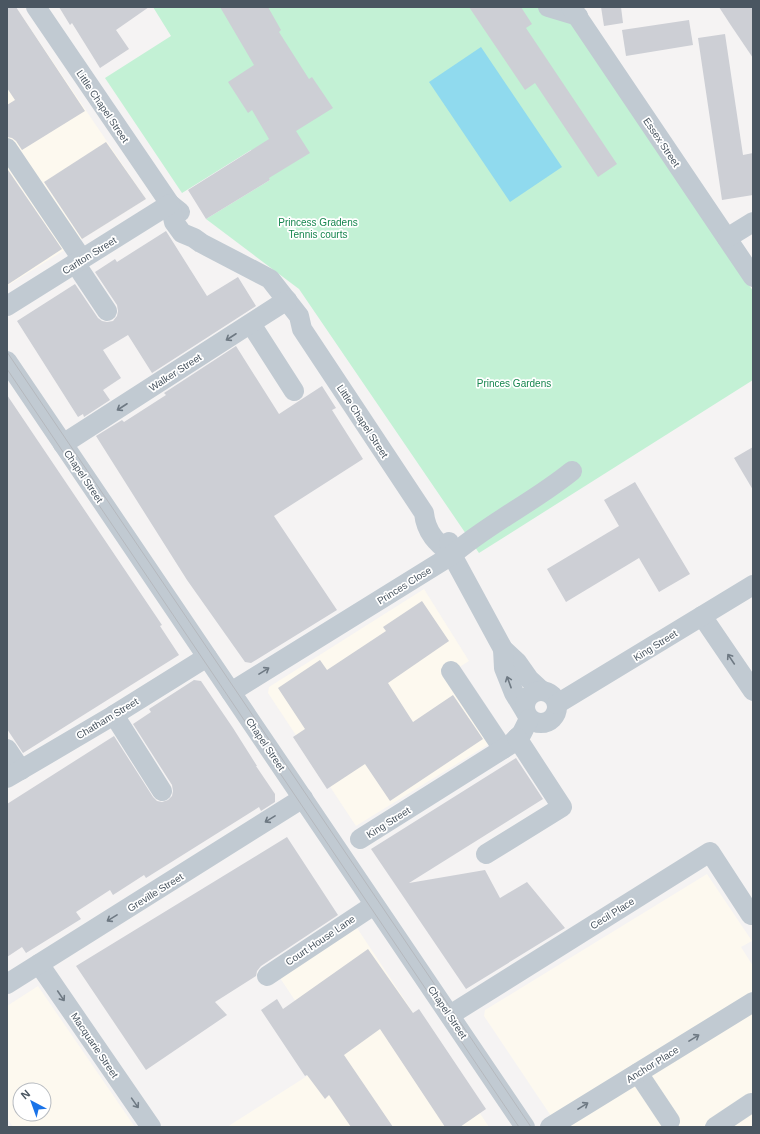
<svg xmlns="http://www.w3.org/2000/svg" width="760" height="1134" font-family="Helvetica,sans-serif">
  <style>
    .commercial { fill: #fdf9ef; fill-rule: evenodd }
    .green { fill: #c3f1d5 }
    .water { fill: #90daee }
    .building { fill: #cdcfd5 }
    .lines { fill: none; stroke-linecap: round; stroke-linejoin: round }
    .minor { stroke: #c1cad2; stroke-width: 20 }
    .tram { stroke: #b5b8bd; stroke-width: 1 }
    .oneway { stroke: #6e7983 }
    .labels { text-anchor: middle; stroke-width: 3.5; stroke-linejoin: round; paint-order: stroke }
    .street-label { font-size: 10px; fill: #4a5661; stroke: #fff }
    .park-label { font-size: 10px; fill: #17864f; stroke: #fff }
  </style>
  <rect width="100%" height="100%" fill="#f5f3f3"/>
  <!-- commercial -->
  <g class="commercial">
    <path d="M 7,7 L 12,7 L 18,10 L 146,199 L 7,286 Z"/>
    <path d="M 424,589 L 469,661 L 458,668 L 502,736 L 356,826 L 268,693 L 269,687 Z"/>
    <path d="M 707,874 L 752,941 L 741,947 L 753,966 L 753,991 L 551,1116 L 484,1016 L 485,1010 Z"/>
    <path d="M 355,925 L 489,1127 L 227,1127 L 334,1059 L 278,975 Z"/>
    <path d="M 38,986 L 135,1127 L 13,1127 L 7,1118 L 7,1006 ZM 20,1090 L 44,1090 L 44,1114 L 20,1114 Z"/>
    <path d="M 753,1009 L 753,1127 L 564,1127 Z"/>
  </g>
  <!-- green -->
  <path class="green" d="M 153,7 L 562,7 L 753,291 L 753,380 L 479,553 L 299,289 L 206,219 L 270,180 L 251,150 L 182,193 L 105,78 L 171,36 Z"/>
  <!-- water -->
  <path class="water" d="M 481,47 L 562,167 L 510,202 L 429,82 Z"/>
  <!-- building -->
  <g class="building">
    <path d="M 7,7 L 16,7 L 85,111 L 22,150 L 16,141 L 12,138 L 7,137 L 7,105 L 15,100 L 7,88 Z"/>
    <path d="M 59,7 L 149,7 L 116,30 L 129,49 L 100,68 L 72,23 L 70,25 Z"/>
    <path d="M 220,7 L 268,7 L 281,30 L 279,32 L 309,79 L 312,77 L 333,108 L 296,131 L 310,153 L 269,178 L 270,180 L 206,219 L 188,190 L 269,139 L 252,110 L 248,113 L 228,82 L 254,65 Z"/>
    <path d="M 469,7 L 521,7 L 532,24 L 526,28 L 617,164 L 598,177 L 535,83 L 525,90 Z"/>
    <path d="M 601,7 L 621,7 L 623,23 L 604,26 Z"/>
    <path d="M 719,7 L 753,7 L 753,58 L 730,24 Z"/>
    <path d="M 689,20 L 693,45 L 626,56 L 622,30 Z"/>
    <path d="M 725,34 L 743,155 L 753,153 L 753,195 L 722,200 L 698,38 Z"/>
    <path d="M 106,142 L 146,199 L 82,239 L 44,182 Z"/>
    <path d="M 8,170 L 62,249 L 7,285 L 7,171 Z"/>
    <path d="M 166,231 L 207,296 L 238,277 L 256,306 L 152,373 L 128,335 L 103,350 L 121,378 L 103,390 L 110,400 L 84,417 L 83,414 L 78,417 L 17,321 L 75,284 L 98,318 L 102,321 L 107,322 L 113,321 L 117,316 L 118,311 L 117,305 L 95,272 L 115,259 L 117,262 Z"/>
    <path d="M 236,346 L 279,414 L 322,386 L 336,408 L 332,410 L 363,459 L 274,516 L 337,610 L 251,663 L 245,662 L 187,580 L 96,436 L 122,420 L 124,422 L 166,395 L 164,393 Z"/>
    <path d="M 7,395 L 162,625 L 160,626 L 179,655 L 23,753 L 7,729 Z"/>
    <path d="M 753,447 L 753,490 L 734,458 Z"/>
    <path d="M 635,482 L 690,574 L 659,592 L 639,558 L 566,602 L 547,569 L 619,526 L 604,500 Z"/>
    <path d="M 422,601 L 449,641 L 388,683 L 413,722 L 453,695 L 483,739 L 390,801 L 365,764 L 327,789 L 293,737 L 305,729 L 278,688 L 320,660 L 327,670 L 386,631 L 383,627 Z"/>
    <path d="M 194,680 L 201,681 L 233,728 L 257,766 L 256,766 L 275,794 L 275,802 L 261,811 L 259,807 L 146,878 L 144,875 L 113,895 L 110,890 L 76,912 L 81,919 L 26,953 L 22,947 L 7,957 L 7,804 L 114,736 L 153,797 L 157,801 L 162,802 L 168,800 L 172,796 L 173,791 L 172,785 L 133,724 L 151,712 L 149,709 Z"/>
    <path d="M 516,758 L 543,799 L 409,883 L 485,870 L 500,898 L 527,882 L 565,928 L 466,989 L 371,849 Z"/>
    <path d="M 287,837 L 338,915 L 261,966 L 257,971 L 256,976 L 215,1002 L 227,1015 L 146,1070 L 76,966 Z"/>
    <path d="M 368,949 L 413,1013 L 419,1009 L 486,1109 L 460,1127 L 445,1127 L 380,1029 L 344,1055 L 393,1127 L 351,1127 L 329,1095 L 325,1099 L 307,1075 L 305,1076 L 261,1010 L 277,999 L 283,1009 Z"/>
  </g>
  <g class="lines">
    <!-- minor -->
    <g class="minor">
      <path d="M 36,7 L 170,204 L 180,212"/>
      <path d="M 548,7 L 578,16"/>
      <path d="M 571,7 L 753,277"/>
      <path d="M 7,148 L 82,259"/>
      <path d="M 170,204 L 174,222 L 182,233 L 194,238 L 201,243 L 270,279 L 299,316 L 302,329 L 424,513 C 426,533 437,543 452,555"/>
      <path d="M 727,238 L 753,222"/>
      <path d="M 75,263 L 107,311"/>
      <path d="M 7,306 L 170,204"/>
      <path d="M 251,324 L 294,391"/>
      <path d="M 7,361 L 525,1127"/>
      <path d="M 63,444 L 287,300"/>
      <path d="M 449,542 L 452,555 L 503,649 L 517,662 L 529,679 L 542,691"/>
      <path d="M 702,616 L 753,691"/>
      <path d="M 503,649 L 504,668 L 514,693 L 525,711"/>
      <path d="M 451,671 L 503,749"/>
      <circle cx="541" cy="707" r="16"/>
      <path d="M 231,692 L 452,555 C 489,523 534,502 572,471"/>
      <path d="M 557,704 L 753,585"/>
      <path d="M 114,715 L 162,791"/>
      <path d="M 7,749 L 21,770"/>
      <path d="M 7,778 L 114,715 L 207,657"/>
      <path d="M 360,839 L 511,744 L 522,733 L 529,719"/>
      <path d="M 486,854 L 562,807 L 517,738"/>
      <path d="M 39,964 L 151,1127"/>
      <path d="M 267,976 L 374,905"/>
      <path d="M 7,984 L 303,798"/>
      <path d="M 450,1015 L 710,852 L 751,915 L 753,913"/>
      <path d="M 638,1073 L 670,1121"/>
      <path d="M 550,1127 L 753,1002"/>
      <path d="M 715,1127 L 751,1103"/>
    </g>
    <!-- tram -->
    <g class="tram">
      <path d="M 7,352 L 531,1127"/>
      <path d="M 7,369 L 519,1127"/>
    </g>
  </g>
  <!-- one-way arrows -->
  <defs><path id="oneway-shaft" d="M-6 0H5M1.5-3L5.5 0L1.5 3" fill="none" stroke-width="1.6" stroke-linecap="round" stroke-linejoin="round"/></defs>
  <g class="oneway">
    <use href="#oneway-shaft" transform="translate(231 337) rotate(147)"/>
    <use href="#oneway-shaft" transform="translate(122 407) rotate(147)"/>
    <use href="#oneway-shaft" transform="translate(731 659) rotate(-124)"/>
    <use href="#oneway-shaft" transform="translate(264 671) rotate(-32)"/>
    <use href="#oneway-shaft" transform="translate(509 682) rotate(-110)"/>
    <use href="#oneway-shaft" transform="translate(270 819) rotate(148)"/>
    <use href="#oneway-shaft" transform="translate(112 918) rotate(148)"/>
    <use href="#oneway-shaft" transform="translate(61 996) rotate(56)"/>
    <use href="#oneway-shaft" transform="translate(694 1038) rotate(-32)"/>
    <use href="#oneway-shaft" transform="translate(135 1103) rotate(55)"/>
    <use href="#oneway-shaft" transform="translate(583 1106) rotate(-32)"/>
  </g>
  <g class="labels">
    <!-- street labels -->
    <g class="street-label">
      <text transform="translate(103 106) rotate(56)" y="4">Little Chapel Street</text>
      <text transform="translate(662 142) rotate(56)" y="4">Essex Street</text>
      <text transform="translate(89 255) rotate(-32)" y="4">Carlton Street</text>
      <text transform="translate(175 372) rotate(-33)" y="4">Walker Street</text>
      <text transform="translate(363 421) rotate(57)" y="4">Little Chapel Street</text>
      <text transform="translate(84 476) rotate(56)" y="4">Chapel Street</text>
      <text transform="translate(404 585) rotate(-32)" y="4">Princes Close</text>
      <text transform="translate(655 645) rotate(-32)" y="4">King Street</text>
      <text transform="translate(107 718) rotate(-31)" y="4">Chatham Street</text>
      <text transform="translate(266 744) rotate(56)" y="4">Chapel Street</text>
      <text transform="translate(388 822) rotate(-32)" y="4">King Street</text>
      <text transform="translate(155 892) rotate(-32)" y="4">Greville Street</text>
      <text transform="translate(612 913) rotate(-32)" y="4">Cecil Place</text>
      <text transform="translate(320 940) rotate(-34)" y="4">Court House Lane</text>
      <text transform="translate(448 1012) rotate(56)" y="4">Chapel Street</text>
      <text transform="translate(95 1045) rotate(56)" y="4">Macquarie Street</text>
      <text transform="translate(652 1064) rotate(-32)" y="4">Anchor Place</text>
    </g>
    <!-- park labels -->
    <g class="park-label">
      <text x="318" y="226">Princess Gradens<tspan x="318" dy="12">Tennis courts</tspan></text>
      <text x="514" y="387">Princes Gardens</text>
    </g>
  </g>
  <!-- border -->
  <rect width="760" height="1134" fill="none" stroke="#4a5661" stroke-width="16"/>
  <!-- north arrow -->
  <g transform="translate(32 1102) rotate(319)"><circle r="19" fill="#ffffff" stroke="#b7bbc0"/>
  <path d="M0-3L7 15L0 10L-7 15Z" fill="#1a73e8"/>
  <text y="-6" font-size="11" font-weight="bold" text-anchor="middle" fill="#4a5661">N</text>
  </g>
</svg>
